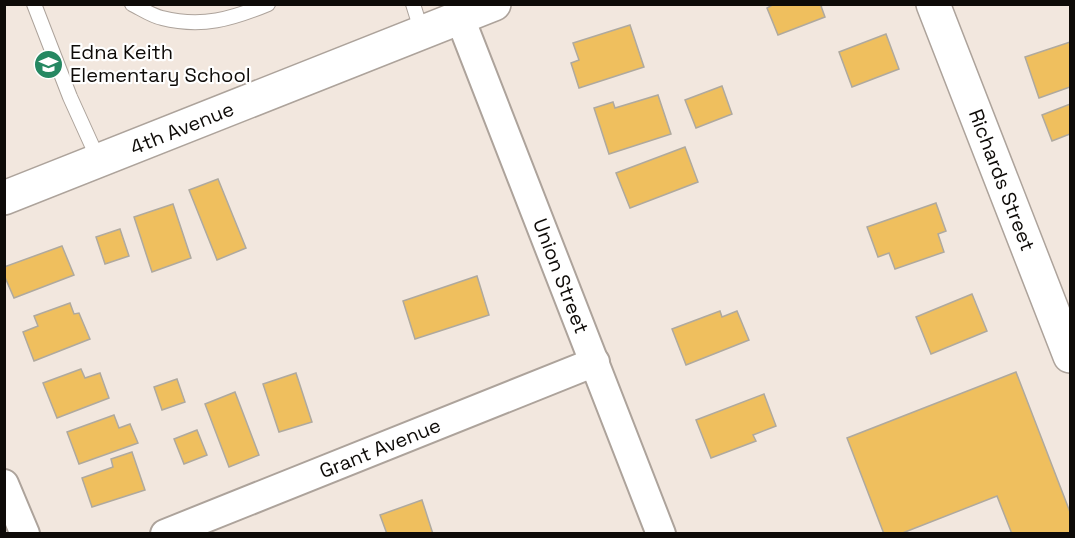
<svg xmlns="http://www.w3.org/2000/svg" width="1075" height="538" font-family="'Space Grotesk',sans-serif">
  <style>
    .building { fill: #efbf5e; stroke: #afa99e; stroke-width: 1.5 }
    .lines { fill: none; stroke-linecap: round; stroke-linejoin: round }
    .service-casing { stroke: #ada39b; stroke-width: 16 }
    .minor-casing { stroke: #ada39b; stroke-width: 32 }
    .tertiary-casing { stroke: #ada39b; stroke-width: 36 }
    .service { stroke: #fff; stroke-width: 14 }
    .minor { stroke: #fff; stroke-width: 28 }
    .tertiary { stroke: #fff; stroke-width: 33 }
    .labels { text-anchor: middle; stroke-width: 4.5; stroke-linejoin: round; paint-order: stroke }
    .poi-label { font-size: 20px; fill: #0e0b08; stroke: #fff; text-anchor: start }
    .street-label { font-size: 20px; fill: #0e0b08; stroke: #fff }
  </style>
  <rect width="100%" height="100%" fill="#f2e7de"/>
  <!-- building -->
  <g class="building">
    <path d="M 774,4 L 825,4 L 821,6 L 825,17 L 778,35 L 767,8 Z"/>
    <path d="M 630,25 L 644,67 L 579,88 L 571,63 L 579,60 L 573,43 Z"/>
    <path d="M 886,34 L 899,69 L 852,87 L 839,52 Z"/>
    <path d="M 1070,42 L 1070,87 L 1039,98 L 1025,57 Z"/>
    <path d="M 722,86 L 732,114 L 696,128 L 685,100 Z"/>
    <path d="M 658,95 L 671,134 L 609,154 L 594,108 L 613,102 L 615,108 Z"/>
    <path d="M 1070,104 L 1070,134 L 1052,141 L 1042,115 Z"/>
    <path d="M 685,147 L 698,182 L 630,208 L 616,173 Z"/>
    <path d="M 218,179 L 246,248 L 217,260 L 189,190 Z"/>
    <path d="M 936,203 L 946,231 L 938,234 L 944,252 L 895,269 L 889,253 L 878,257 L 867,227 Z"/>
    <path d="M 173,204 L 191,258 L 152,272 L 134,217 Z"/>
    <path d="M 120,229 L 129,256 L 105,264 L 96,237 Z"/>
    <path d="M 62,246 L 74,275 L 14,298 L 4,275 L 4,267 Z"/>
    <path d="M 477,276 L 489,315 L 415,339 L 403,301 Z"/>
    <path d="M 972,294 L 987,331 L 931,354 L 916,317 Z"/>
    <path d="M 70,303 L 74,314 L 79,313 L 90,339 L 34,361 L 23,332 L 38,326 L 34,316 Z"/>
    <path d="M 720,311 L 722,317 L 737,311 L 749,340 L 686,365 L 672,329 Z"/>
    <path d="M 81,369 L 85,378 L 100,373 L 109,398 L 57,418 L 43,383 Z"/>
    <path d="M 1016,372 L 1070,512 L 1070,534 L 1012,534 L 997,496 L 900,534 L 884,534 L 847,438 Z"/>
    <path d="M 296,373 L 312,422 L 279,432 L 263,384 Z"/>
    <path d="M 177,379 L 185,402 L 162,410 L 154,387 Z"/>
    <path d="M 235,392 L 259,455 L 229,467 L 205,404 Z"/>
    <path d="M 764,394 L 776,426 L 753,435 L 756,441 L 711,458 L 696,420 Z"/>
    <path d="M 114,415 L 119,428 L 130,424 L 138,443 L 79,464 L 67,432 Z"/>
    <path d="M 197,430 L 207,455 L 184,464 L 174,439 Z"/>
    <path d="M 132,452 L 145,490 L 92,507 L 82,478 L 113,467 L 111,459 Z"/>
    <path d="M 422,500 L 433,534 L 387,534 L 380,515 Z"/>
  </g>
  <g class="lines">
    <defs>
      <g id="service">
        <path d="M 34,4 L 70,97 L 99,161"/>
        <path d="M 132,4 C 142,9 152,16 162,18 C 202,28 232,19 268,4"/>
        <path d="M 413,4 L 422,33"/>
      </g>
      <g id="minor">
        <path d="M 460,18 L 661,534"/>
        <path d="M 4,484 L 25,534"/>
        <path d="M 165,534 L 595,362"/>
      </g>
      <g id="tertiary">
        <path d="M 933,4 L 1070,356"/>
        <path d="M 4,198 L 494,4"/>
      </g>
    </defs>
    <!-- service casing -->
    <use href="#service" class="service-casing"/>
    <!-- minor casing -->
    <use href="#minor" class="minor-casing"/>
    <!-- tertiary casing -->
    <use href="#tertiary" class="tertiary-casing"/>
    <!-- service -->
    <use href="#service" class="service"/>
    <!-- minor -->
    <use href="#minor" class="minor"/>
    <!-- tertiary -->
    <use href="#tertiary" class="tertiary"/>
  </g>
  <!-- icons -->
  <defs>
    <symbol id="school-disc" viewBox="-11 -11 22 22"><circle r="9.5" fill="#268862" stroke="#fff"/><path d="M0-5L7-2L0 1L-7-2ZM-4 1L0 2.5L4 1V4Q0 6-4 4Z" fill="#fff"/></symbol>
  </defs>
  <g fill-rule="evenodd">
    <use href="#school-disc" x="32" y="48" width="33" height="33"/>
  </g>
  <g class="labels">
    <!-- poi labels -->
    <g class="poi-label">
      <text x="70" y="59">Edna Keith<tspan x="70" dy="23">Elementary School</tspan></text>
    </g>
    <!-- street labels -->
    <g class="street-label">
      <text transform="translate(182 128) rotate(-22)" y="7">4th Avenue</text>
      <text transform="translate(1002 180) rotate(69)" y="7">Richards Street</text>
      <text transform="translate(561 276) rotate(69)" y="7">Union Street</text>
      <text transform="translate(380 448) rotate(-22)" y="7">Grant Avenue</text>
    </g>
  </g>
  <!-- border -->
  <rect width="1075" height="538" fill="none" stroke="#0e0b08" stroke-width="12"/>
</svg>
